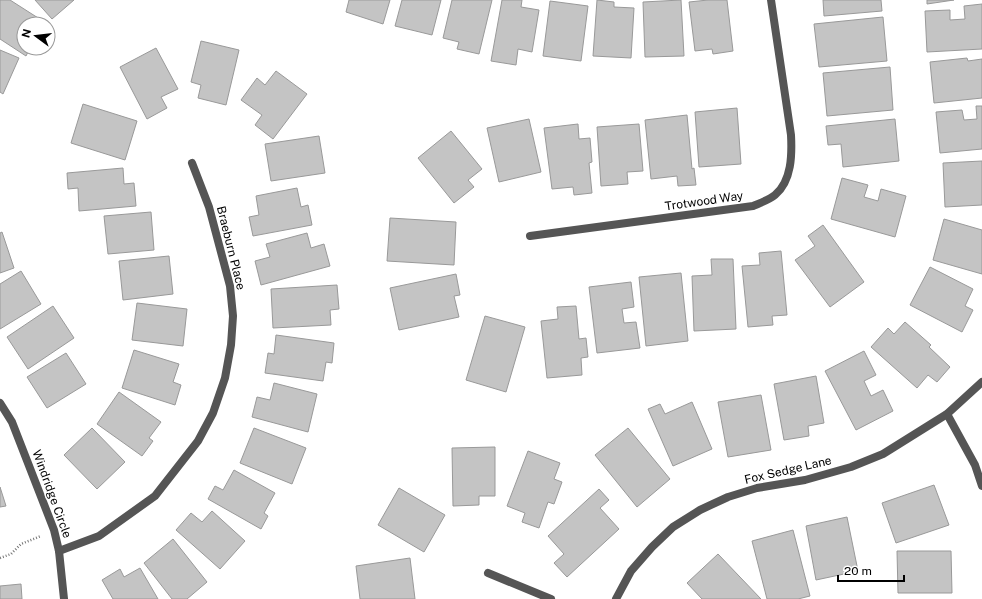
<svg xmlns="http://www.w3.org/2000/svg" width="982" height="599" font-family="'Public Sans',sans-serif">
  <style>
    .building { fill: #c4c4c4; stroke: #999 }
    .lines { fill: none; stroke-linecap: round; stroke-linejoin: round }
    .path { stroke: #777; stroke-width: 2.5; stroke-dasharray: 1 2; stroke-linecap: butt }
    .street { stroke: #555; stroke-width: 8 }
    .labels { text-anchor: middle; stroke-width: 3; stroke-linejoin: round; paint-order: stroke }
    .street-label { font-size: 12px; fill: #000; stroke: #fff }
  </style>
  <rect width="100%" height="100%" fill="#fff"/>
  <!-- building -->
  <g class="building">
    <path d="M 0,0 L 10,0 L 46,23 L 24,24 L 24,48 L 30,48 L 26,56 L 0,39 Z"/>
    <path d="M 35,0 L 74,0 L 52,19 Z"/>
    <path d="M 349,0 L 390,0 L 383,24 L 346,12 Z"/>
    <path d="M 402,0 L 441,0 L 432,35 L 395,26 Z"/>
    <path d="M 452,0 L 492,0 L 479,54 L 457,49 L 459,42 L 443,38 Z"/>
    <path d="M 502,0 L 522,0 L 521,7 L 539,10 L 532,52 L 518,49 L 516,65 L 491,61 Z"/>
    <path d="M 597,0 L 614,2 L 614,7 L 634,8 L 631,58 L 593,56 Z"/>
    <path d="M 681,0 L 684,56 L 645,57 L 643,2 Z"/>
    <path d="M 708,0 L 727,0 L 733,51 L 713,54 L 712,49 L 695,51 L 689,2 Z"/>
    <path d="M 823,0 L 881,0 L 882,11 L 824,16 Z"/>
    <path d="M 927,0 L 954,0 L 927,4 Z"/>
    <path d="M 550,1 L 588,6 L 581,61 L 543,56 Z"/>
    <path d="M 982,4 L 982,49 L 927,52 L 925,11 L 950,10 L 950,20 L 965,19 L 964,6 Z"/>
    <path d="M 883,17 L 887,61 L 819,67 L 814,24 Z"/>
    <path d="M 201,41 L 239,50 L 226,105 L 198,98 L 201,85 L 191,82 Z"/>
    <path d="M 156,48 L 178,89 L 161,97 L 167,108 L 147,119 L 120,67 Z"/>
    <path d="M 0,50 L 19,58 L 3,94 L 0,92 Z"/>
    <path d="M 967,58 L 968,61 L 982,59 L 982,98 L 934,103 L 930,62 Z"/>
    <path d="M 890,67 L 893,110 L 827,116 L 823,73 Z"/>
    <path d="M 276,71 L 307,94 L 273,139 L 255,125 L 262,115 L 241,100 L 257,78 L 265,85 Z"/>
    <path d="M 83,104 L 137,121 L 125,160 L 71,143 Z"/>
    <path d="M 976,106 L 982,106 L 982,149 L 940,153 L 936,112 L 962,110 L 964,120 L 977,119 Z"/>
    <path d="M 737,108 L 741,164 L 699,167 L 695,112 Z"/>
    <path d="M 687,115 L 692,169 L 694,168 L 696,185 L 678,186 L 677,176 L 651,179 L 645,120 Z"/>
    <path d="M 529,119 L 541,172 L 499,182 L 487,128 Z"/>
    <path d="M 895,119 L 899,161 L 843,167 L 841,144 L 828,145 L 826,126 Z"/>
    <path d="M 578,124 L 579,139 L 590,138 L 592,162 L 589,163 L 592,193 L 574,195 L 573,187 L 552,189 L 544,128 Z"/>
    <path d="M 639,124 L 643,171 L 627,172 L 628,184 L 601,186 L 597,127 Z"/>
    <path d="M 451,131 L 482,169 L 468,180 L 474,187 L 454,203 L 418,158 Z"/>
    <path d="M 319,136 L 325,173 L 271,181 L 265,144 Z"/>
    <path d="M 982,161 L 982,205 L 945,207 L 943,163 Z"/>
    <path d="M 123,168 L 124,184 L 134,183 L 136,206 L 79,211 L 78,188 L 68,189 L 67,173 Z"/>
    <path d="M 842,178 L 868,185 L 864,197 L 878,201 L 881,189 L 906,196 L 895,237 L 831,219 Z"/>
    <path d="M 297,188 L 301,207 L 308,205 L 312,225 L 253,236 L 249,217 L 259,215 L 256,196 Z"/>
    <path d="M 151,212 L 154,250 L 108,254 L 104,216 Z"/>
    <path d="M 390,218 L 456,222 L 454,265 L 387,261 Z"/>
    <path d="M 944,219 L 982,230 L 982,274 L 933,260 Z"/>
    <path d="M 823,225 L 864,282 L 830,307 L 795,260 L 815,246 L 808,236 Z"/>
    <path d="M 2,232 L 14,268 L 0,273 L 0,233 Z"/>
    <path d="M 307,233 L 311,248 L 324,244 L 330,266 L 261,285 L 255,261 L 270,257 L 266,244 Z"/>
    <path d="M 781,251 L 787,315 L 772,316 L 773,325 L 748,327 L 742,266 L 760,265 L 759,253 Z"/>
    <path d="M 169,256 L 173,294 L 123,300 L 119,261 Z"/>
    <path d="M 711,259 L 733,259 L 736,329 L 694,331 L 692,276 L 712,275 Z"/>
    <path d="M 930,267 L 973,289 L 965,306 L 973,310 L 962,332 L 910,305 Z"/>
    <path d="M 21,271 L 41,304 L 0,329 L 0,284 Z"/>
    <path d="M 681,273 L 688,341 L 646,346 L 639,277 Z"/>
    <path d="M 456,274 L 460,295 L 454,296 L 459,317 L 399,330 L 390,288 Z"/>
    <path d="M 631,282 L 634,307 L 622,309 L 624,323 L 636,322 L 640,348 L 597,353 L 589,287 Z"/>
    <path d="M 337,285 L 339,309 L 330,310 L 331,325 L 273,328 L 271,289 Z"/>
    <path d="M 137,303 L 187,309 L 183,346 L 132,340 Z"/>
    <path d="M 53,306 L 74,338 L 28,369 L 7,337 Z"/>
    <path d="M 576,306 L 579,339 L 586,338 L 588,357 L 581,358 L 582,375 L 547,378 L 541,321 L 558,319 L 557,307 Z"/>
    <path d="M 485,316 L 525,327 L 506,392 L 466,380 Z"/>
    <path d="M 905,322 L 931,345 L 929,347 L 950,367 L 937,382 L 928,375 L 917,388 L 871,347 L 888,328 L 894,334 Z"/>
    <path d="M 276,335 L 334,343 L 332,363 L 326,362 L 323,381 L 265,373 L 268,353 L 274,354 Z"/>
    <path d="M 134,350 L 179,364 L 173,382 L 181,385 L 175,405 L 122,388 Z"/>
    <path d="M 864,351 L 876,375 L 864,381 L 871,396 L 883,390 L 893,411 L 856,430 L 825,371 Z"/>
    <path d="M 66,353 L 86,384 L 47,408 L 27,377 Z"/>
    <path d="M 816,376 L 824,423 L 808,426 L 809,436 L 784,440 L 774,384 Z"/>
    <path d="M 274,383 L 317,394 L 308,432 L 252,417 L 257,397 L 270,400 Z"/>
    <path d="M 119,392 L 161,422 L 149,438 L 153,441 L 142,456 L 97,424 Z"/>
    <path d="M 761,395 L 771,450 L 728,457 L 718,402 Z"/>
    <path d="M 692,402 L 712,449 L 673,466 L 648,409 L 660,404 L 665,414 Z"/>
    <path d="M 92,428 L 125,462 L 97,489 L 64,455 Z"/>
    <path d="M 254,428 L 306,448 L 292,484 L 240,463 Z"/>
    <path d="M 628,428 L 670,479 L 637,507 L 595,455 Z"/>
    <path d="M 495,447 L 495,496 L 479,496 L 479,505 L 453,506 L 452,448 Z"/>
    <path d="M 528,451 L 560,463 L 554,479 L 562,482 L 554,504 L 548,502 L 539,528 L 522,522 L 525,513 L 507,506 Z"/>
    <path d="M 234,470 L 275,493 L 264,513 L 268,516 L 261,529 L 208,499 L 215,486 L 223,490 Z"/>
    <path d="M 934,485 L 949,525 L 896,543 L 882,503 Z"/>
    <path d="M 0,487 L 6,506 L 0,507 Z"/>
    <path d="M 399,488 L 445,515 L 424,552 L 378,525 Z"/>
    <path d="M 599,489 L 609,500 L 600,508 L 619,529 L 567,577 L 554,563 L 564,554 L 548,536 Z"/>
    <path d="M 212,511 L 245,541 L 220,569 L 176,530 L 191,513 L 202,522 Z"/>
    <path d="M 847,517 L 858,571 L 816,580 L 806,526 Z"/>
    <path d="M 793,530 L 810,596 L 798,599 L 767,599 L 752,541 Z"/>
    <path d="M 173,539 L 207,582 L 187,599 L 172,599 L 144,563 Z"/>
    <path d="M 897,551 L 951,551 L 952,593 L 898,593 Z"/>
    <path d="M 718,554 L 761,599 L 702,599 L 687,583 Z"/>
    <path d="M 410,558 L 415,599 L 360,599 L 356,566 Z"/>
    <path d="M 140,568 L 158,599 L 113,599 L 102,580 L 120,569 L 124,577 Z"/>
    <path d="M 21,584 L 22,599 L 0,599 L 0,586 Z"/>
  </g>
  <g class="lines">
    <!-- path -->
    <path class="path" d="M 0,558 L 11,554 L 21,544 L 41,536"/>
    <!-- street -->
    <g class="street">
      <path d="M 530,236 L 753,206 C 760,203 769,200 775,195 C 792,181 792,154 791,135 L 771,0"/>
      <path d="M 0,403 L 12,422 L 54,530 L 59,551 L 64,599"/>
      <path d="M 947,414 L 975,465 L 982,486"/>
      <path d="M 59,551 L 99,536 L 155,496 L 198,441 L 213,413 L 225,378 L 231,345 L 233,316 L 230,286 L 209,207 L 192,163"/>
      <path d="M 488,573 L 551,599"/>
      <path d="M 616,599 L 631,571 L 652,547 L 673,527 L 700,510 L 728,497 L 757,488 L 805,480 L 851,467 L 883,454 L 947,414 L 982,382"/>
    </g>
  </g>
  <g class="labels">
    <!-- street labels -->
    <g class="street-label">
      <text transform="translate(704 201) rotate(-8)" y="4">Trotwood Way</text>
      <text transform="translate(231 248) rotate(76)" y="4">Braeburn Place</text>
      <text transform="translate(788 470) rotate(-13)" y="4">Fox Sedge Lane</text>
      <text transform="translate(52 494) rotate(70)" y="4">Windridge Circle</text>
    </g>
  </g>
  <!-- north arrow -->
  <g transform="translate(36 36) rotate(285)"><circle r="19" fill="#ffffff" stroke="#999999"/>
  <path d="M0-3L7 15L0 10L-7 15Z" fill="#000000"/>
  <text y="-6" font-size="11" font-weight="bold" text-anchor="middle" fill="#000000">N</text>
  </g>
  <!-- scale -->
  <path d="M838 575v6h66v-6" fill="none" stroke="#000000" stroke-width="2"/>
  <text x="844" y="575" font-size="12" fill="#000000" stroke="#ffffff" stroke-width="3" paint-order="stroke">20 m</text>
</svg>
